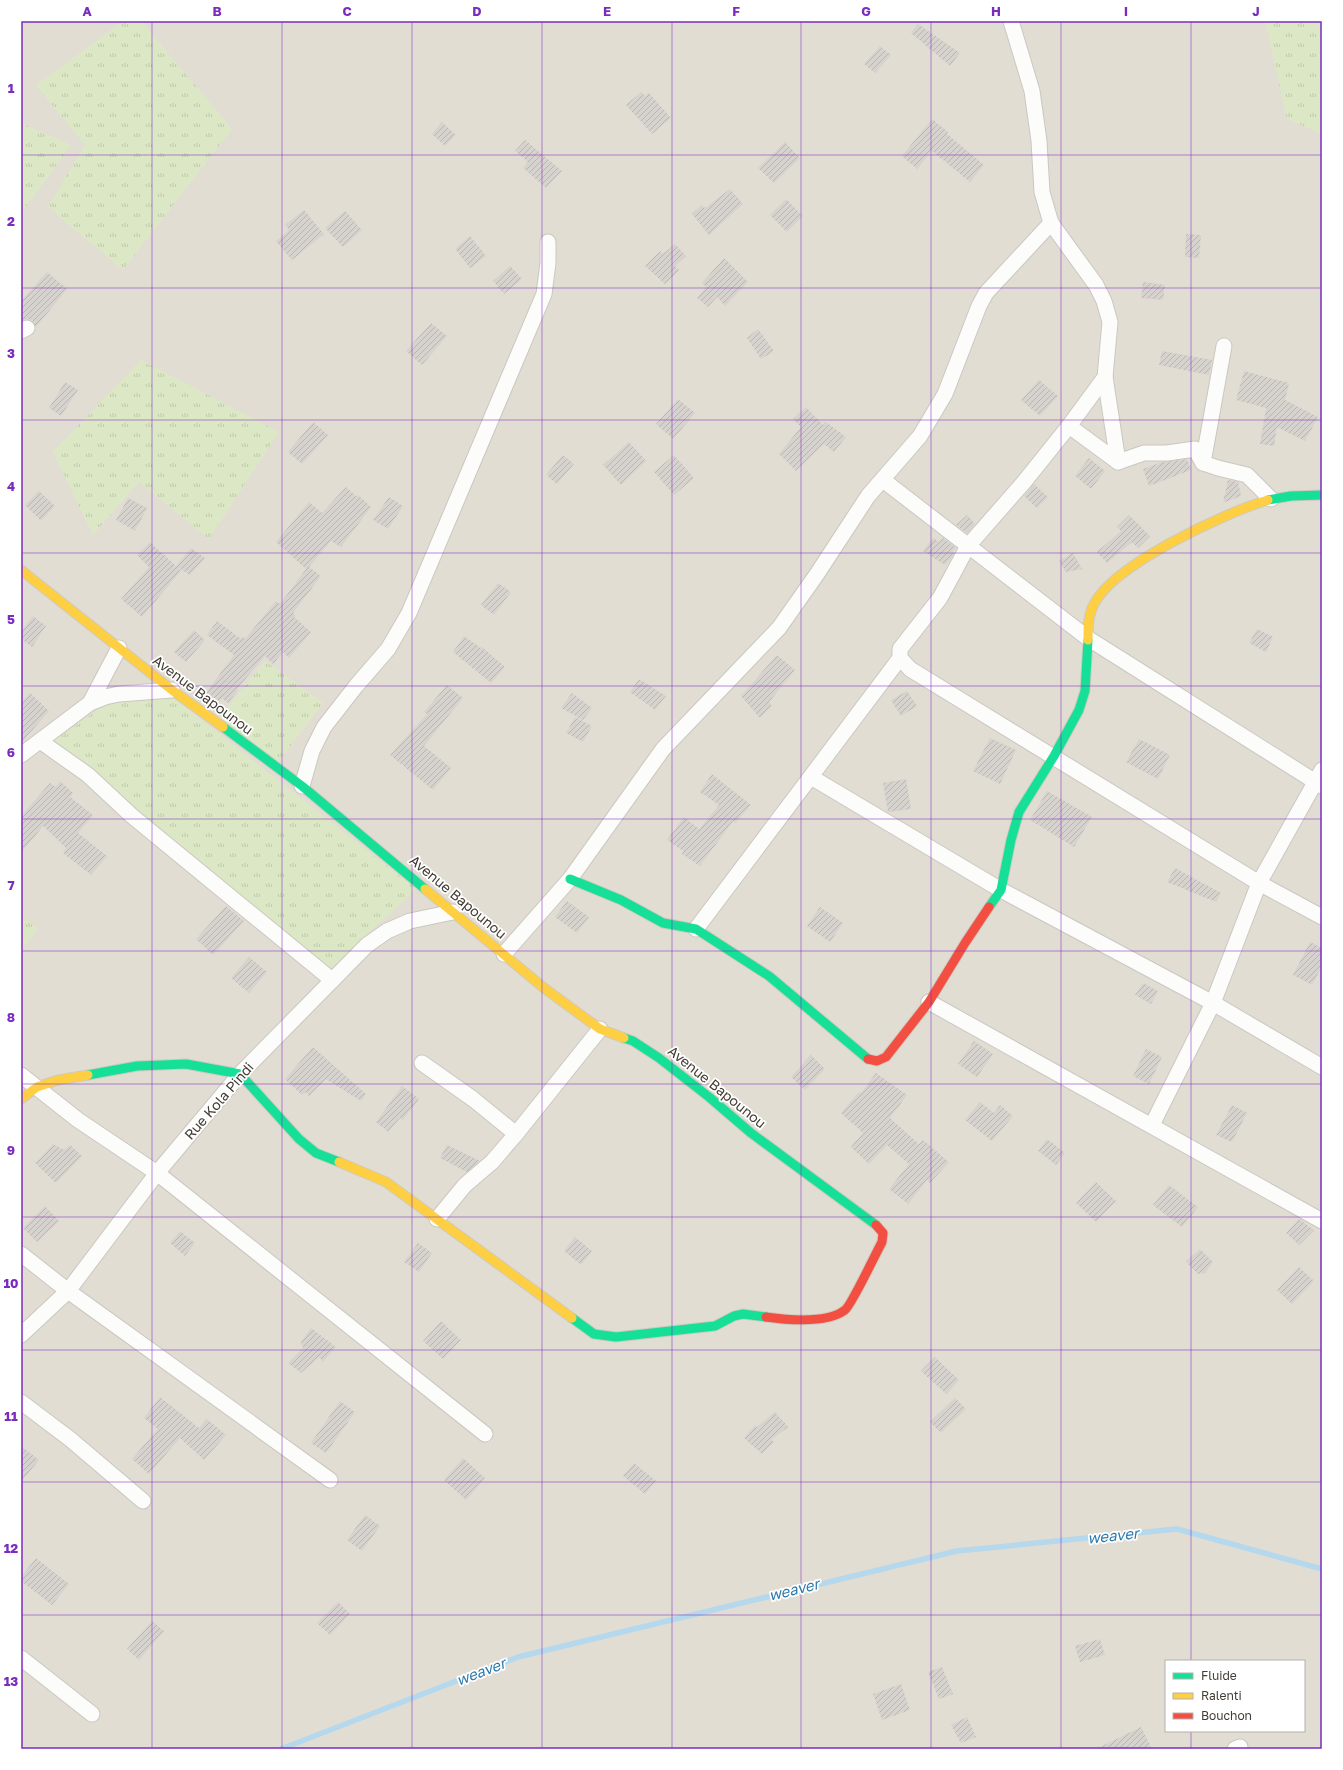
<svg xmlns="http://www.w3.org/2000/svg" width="1343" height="1770" font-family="'Golos Text',sans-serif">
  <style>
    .residential { fill: #e2ddd3; fill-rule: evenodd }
    .grass { fill: url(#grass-tufts) }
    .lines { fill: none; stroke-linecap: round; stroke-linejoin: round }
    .stream { stroke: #b5d8ec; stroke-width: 5.5 }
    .building { fill: url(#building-hatch) }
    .street-casing { stroke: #cac7c2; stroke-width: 17 }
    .fast-casing { stroke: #cfcabe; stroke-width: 11 }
    .slow-casing { stroke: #cfcabe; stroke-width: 11 }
    .jam-casing { stroke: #cfcabe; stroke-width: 11 }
    .street { stroke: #fcfcfb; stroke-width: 15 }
    .fast { stroke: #16e098; stroke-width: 9 }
    .slow { stroke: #ffcf43; stroke-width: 9 }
    .jam { stroke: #f24e42; stroke-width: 9 }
    .grid { fill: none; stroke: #7b2cbf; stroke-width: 1; stroke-opacity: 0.55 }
    .labels { text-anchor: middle; stroke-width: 3.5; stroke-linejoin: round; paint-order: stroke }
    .street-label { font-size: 14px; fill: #423c33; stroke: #fff }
    .water-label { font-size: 15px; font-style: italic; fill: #2d7bad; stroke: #fff }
    .neatline { fill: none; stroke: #7b2cbf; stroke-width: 1.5 }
    .grid-label { font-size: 13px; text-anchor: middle; font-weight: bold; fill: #7b2cbf }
  </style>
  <defs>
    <pattern id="grass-tufts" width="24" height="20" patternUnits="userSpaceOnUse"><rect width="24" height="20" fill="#dce8c5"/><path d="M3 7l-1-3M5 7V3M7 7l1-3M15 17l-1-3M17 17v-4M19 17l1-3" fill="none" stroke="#bec8aa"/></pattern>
    <pattern id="building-hatch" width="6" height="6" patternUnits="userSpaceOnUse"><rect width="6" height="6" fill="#d6d2cd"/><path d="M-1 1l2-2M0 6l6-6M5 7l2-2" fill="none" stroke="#b9b5b0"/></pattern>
  </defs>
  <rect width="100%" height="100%" fill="#eeebe6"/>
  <!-- residential -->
  <path class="residential" d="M 21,21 L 1322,21 L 1322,1749 L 21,1749 ZM 1166,1661 L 1304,1661 L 1304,1731 L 1166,1731 Z"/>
  <!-- grass -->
  <g class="grass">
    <path d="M 124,21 L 141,21 L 232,129 L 123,270 L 48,207 L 85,145 L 36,85 Z"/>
    <path d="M 1265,21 L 1322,21 L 1322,134 L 1287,119 Z"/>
    <path d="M 21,123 L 71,145 L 21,213 Z"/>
    <path d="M 141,360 L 279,432 L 209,539 L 139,482 L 93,535 L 53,452 Z"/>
    <path d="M 265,661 L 323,703 L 277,764 L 219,718 Z"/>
    <path d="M 171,696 L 416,889 L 329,970 L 52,742 L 109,702 Z"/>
    <path d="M 21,916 L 38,928 L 21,951 Z"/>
  </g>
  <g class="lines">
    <!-- stream -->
    <path class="stream" d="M 281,1749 L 518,1657 L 957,1551 L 1177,1529 L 1322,1569"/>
  </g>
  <!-- building -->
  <g class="building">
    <path d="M 918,24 L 960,53 L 950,66 L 911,33 Z"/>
    <path d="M 880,46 L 891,55 L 875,73 L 864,64 Z"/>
    <path d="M 641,92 L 645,96 L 649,93 L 671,118 L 652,134 L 626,105 Z"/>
    <path d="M 932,119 L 948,132 L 947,134 L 984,165 L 970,182 L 932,151 L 917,169 L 902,156 Z"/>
    <path d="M 442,122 L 456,135 L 445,146 L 432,134 Z"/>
    <path d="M 525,140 L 562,171 L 546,188 L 523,168 L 528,162 L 515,151 Z"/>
    <path d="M 785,142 L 800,158 L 774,183 L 758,168 Z"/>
    <path d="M 730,189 L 743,204 L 709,235 L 692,214 L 702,205 L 705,208 Z"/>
    <path d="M 786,199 L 803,216 L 787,232 L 770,215 Z"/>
    <path d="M 304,210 L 324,234 L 292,260 L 276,241 L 289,230 L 285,225 Z"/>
    <path d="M 345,211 L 362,230 L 343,247 L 325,228 Z"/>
    <path d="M 1186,234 L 1201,235 L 1199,258 L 1185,257 Z"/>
    <path d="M 470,236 L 486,256 L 470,268 L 455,249 Z"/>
    <path d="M 675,244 L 686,256 L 675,266 L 679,270 L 665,284 L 645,266 L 660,251 L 663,254 Z"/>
    <path d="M 724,258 L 748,282 L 725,306 L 717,297 L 708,307 L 697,298 L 706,287 L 702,283 Z"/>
    <path d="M 510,266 L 522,279 L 504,294 L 493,281 Z"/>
    <path d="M 47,272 L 67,289 L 36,327 L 32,320 L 27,319 L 21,321 L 21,301 Z"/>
    <path d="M 1143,282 L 1165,285 L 1163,300 L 1141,298 Z"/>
    <path d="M 431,323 L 447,336 L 422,365 L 406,351 Z"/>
    <path d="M 758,329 L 774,351 L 761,359 L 747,338 Z"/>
    <path d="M 1162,351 L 1212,360 L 1209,375 L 1159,365 Z"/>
    <path d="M 1244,371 L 1289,383 L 1285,400 L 1318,417 L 1305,441 L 1277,427 L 1274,446 L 1260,444 L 1266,408 L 1236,400 Z"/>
    <path d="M 1039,380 L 1058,396 L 1040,416 L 1021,400 Z"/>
    <path d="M 65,382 L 78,390 L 61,416 L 49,408 Z"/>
    <path d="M 678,399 L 695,413 L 673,439 L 656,424 Z"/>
    <path d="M 806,407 L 823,425 L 826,422 L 846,437 L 834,452 L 824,444 L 796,471 L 779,454 L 801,427 L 793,419 Z"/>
    <path d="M 313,422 L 328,435 L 302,464 L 288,452 Z"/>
    <path d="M 629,442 L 646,461 L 621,485 L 603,465 Z"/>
    <path d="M 563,455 L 574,464 L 557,484 L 546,475 Z"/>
    <path d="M 674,455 L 694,478 L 674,495 L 654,472 Z"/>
    <path d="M 1089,458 L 1105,471 L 1091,489 L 1075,476 Z"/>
    <path d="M 1187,459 L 1191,470 L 1149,486 L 1143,469 L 1162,462 Z"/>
    <path d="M 1228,480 L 1238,482 L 1241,496 L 1223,503 Z"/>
    <path d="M 1034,484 L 1048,497 L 1037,508 L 1024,496 Z"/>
    <path d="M 346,487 L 357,497 L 358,495 L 371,507 L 341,547 L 331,541 L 309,567 L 321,576 L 293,613 L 295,615 L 294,617 L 311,632 L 289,658 L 283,652 L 273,664 L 265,656 L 236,690 L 238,691 L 228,703 L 222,698 L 218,704 L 205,694 L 234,655 L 207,635 L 217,621 L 241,639 L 243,637 L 245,639 L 276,601 L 280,604 L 306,569 L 276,542 L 309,502 L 322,513 Z"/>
    <path d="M 39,491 L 55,506 L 41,521 L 25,505 Z"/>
    <path d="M 389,497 L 403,506 L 388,529 L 373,520 Z"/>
    <path d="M 128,498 L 147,508 L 135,531 L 116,520 Z"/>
    <path d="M 967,515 L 975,524 L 967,533 L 956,525 Z"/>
    <path d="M 1129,515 L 1150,536 L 1138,548 L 1132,542 L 1107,563 L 1097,552 L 1121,531 L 1117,527 Z"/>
    <path d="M 933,538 L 939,542 L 943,538 L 956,548 L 952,552 L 954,553 L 952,557 L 945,565 L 923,551 Z"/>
    <path d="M 150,542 L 176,566 L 191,548 L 205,558 L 190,575 L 177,567 L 181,571 L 142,617 L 121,599 L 149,567 L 137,555 Z"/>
    <path d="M 1073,553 L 1082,569 L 1066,572 L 1059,561 Z"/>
    <path d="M 498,583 L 511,592 L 494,615 L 481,605 Z"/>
    <path d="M 33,616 L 46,626 L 32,647 L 21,639 L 21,632 Z"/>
    <path d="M 1257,629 L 1273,637 L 1266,652 L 1249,643 Z"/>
    <path d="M 194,630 L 205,640 L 186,662 L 174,652 Z"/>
    <path d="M 464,636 L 481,648 L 482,647 L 505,667 L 491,683 L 453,652 Z"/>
    <path d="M 777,655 L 795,670 L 769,702 L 772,706 L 760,718 L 741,696 Z"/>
    <path d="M 639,679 L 666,696 L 655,710 L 630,692 Z"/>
    <path d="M 447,685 L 463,698 L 424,746 L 451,768 L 433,790 L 390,755 L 427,714 L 424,712 Z"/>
    <path d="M 907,691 L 917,706 L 901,716 L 891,700 Z"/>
    <path d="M 30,693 L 49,711 L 21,743 L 21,703 Z"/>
    <path d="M 572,693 L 592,708 L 583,720 L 561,708 Z"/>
    <path d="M 575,717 L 592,726 L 583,742 L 566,733 Z"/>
    <path d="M 990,738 L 1016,750 L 1000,784 L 973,771 Z"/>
    <path d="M 1139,739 L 1170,755 L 1158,779 L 1126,762 Z"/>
    <path d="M 712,774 L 751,805 L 735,823 L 733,821 L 700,866 L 682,854 L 683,851 L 667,840 L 684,817 L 699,829 L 719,805 L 700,792 Z"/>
    <path d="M 906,779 L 911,809 L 888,812 L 883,783 Z"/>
    <path d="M 60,781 L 73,793 L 70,797 L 93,815 L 78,833 L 107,856 L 91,875 L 63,853 L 66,848 L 43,826 L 21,853 L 21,816 L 50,783 L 56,787 Z"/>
    <path d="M 1047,791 L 1092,817 L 1074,847 L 1030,820 Z"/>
    <path d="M 1175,868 L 1221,893 L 1216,902 L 1167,882 Z"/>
    <path d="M 567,901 L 589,917 L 577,933 L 555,917 Z"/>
    <path d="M 226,906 L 244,921 L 213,955 L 196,939 Z"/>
    <path d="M 820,907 L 843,923 L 830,942 L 807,926 Z"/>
    <path d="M 1310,942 L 1322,948 L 1322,966 L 1312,985 L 1293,975 Z"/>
    <path d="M 249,957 L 267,972 L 249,993 L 231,978 Z"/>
    <path d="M 1143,983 L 1158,991 L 1151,1004 L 1135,995 Z"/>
    <path d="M 974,1041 L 993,1054 L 977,1077 L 958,1064 Z"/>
    <path d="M 313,1047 L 366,1094 L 361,1101 L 326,1079 L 309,1096 L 306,1092 L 302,1095 L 285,1079 Z"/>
    <path d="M 1146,1049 L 1162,1057 L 1149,1084 L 1133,1076 Z"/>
    <path d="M 811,1055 L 825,1069 L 805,1090 L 791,1077 Z"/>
    <path d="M 876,1073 L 907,1095 L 890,1118 L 919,1144 L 923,1140 L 949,1162 L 930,1183 L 927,1180 L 908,1204 L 889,1189 L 909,1164 L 887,1145 L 869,1164 L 851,1147 L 863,1133 L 841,1113 L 859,1092 L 861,1093 Z"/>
    <path d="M 402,1086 L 419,1099 L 403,1120 L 400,1118 L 388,1132 L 376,1122 Z"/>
    <path d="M 980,1102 L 994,1113 L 1000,1105 L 1013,1116 L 992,1141 L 965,1120 Z"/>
    <path d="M 1232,1105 L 1247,1113 L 1232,1142 L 1216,1135 Z"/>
    <path d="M 1047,1139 L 1065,1153 L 1056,1165 L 1038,1151 Z"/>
    <path d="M 53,1144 L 64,1150 L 70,1145 L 82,1156 L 56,1183 L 35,1163 Z"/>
    <path d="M 447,1145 L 480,1161 L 467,1172 L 440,1158 Z"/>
    <path d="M 1096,1182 L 1116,1201 L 1096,1222 L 1076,1203 Z"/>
    <path d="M 1169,1185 L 1198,1207 L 1182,1227 L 1153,1205 Z"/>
    <path d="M 45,1206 L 59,1221 L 37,1242 L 23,1228 Z"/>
    <path d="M 1299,1219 L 1314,1230 L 1299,1245 L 1286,1233 Z"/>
    <path d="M 180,1231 L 195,1243 L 185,1256 L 170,1243 Z"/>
    <path d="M 575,1237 L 592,1251 L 581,1265 L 564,1251 Z"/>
    <path d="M 418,1243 L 432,1253 L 419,1272 L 404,1262 Z"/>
    <path d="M 1200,1249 L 1213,1262 L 1205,1273 L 1198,1274 L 1186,1262 Z"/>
    <path d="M 1299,1267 L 1314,1281 L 1292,1304 L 1277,1290 Z"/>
    <path d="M 441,1321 L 461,1340 L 443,1359 L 423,1341 Z"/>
    <path d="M 311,1328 L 336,1347 L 323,1362 L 319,1357 L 301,1373 L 288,1363 L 303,1348 L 301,1342 Z"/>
    <path d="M 935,1357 L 959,1380 L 946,1394 L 921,1371 Z"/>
    <path d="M 160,1397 L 199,1428 L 207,1419 L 226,1435 L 204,1460 L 180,1438 L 149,1474 L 132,1459 L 158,1429 L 144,1418 Z"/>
    <path d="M 955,1398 L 966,1409 L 941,1433 L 930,1422 Z"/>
    <path d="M 340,1401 L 355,1412 L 326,1453 L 311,1443 Z"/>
    <path d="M 775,1412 L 788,1427 L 771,1440 L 774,1442 L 762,1454 L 744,1438 L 755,1425 L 757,1427 Z"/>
    <path d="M 21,1446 L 39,1460 L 21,1482 Z"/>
    <path d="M 463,1458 L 485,1478 L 466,1500 L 444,1480 Z"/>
    <path d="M 634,1463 L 656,1481 L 645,1494 L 623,1476 Z"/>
    <path d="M 365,1515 L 380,1526 L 362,1551 L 347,1540 Z"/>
    <path d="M 36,1558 L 69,1584 L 52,1605 L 21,1581 L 21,1577 Z"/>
    <path d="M 338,1602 L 350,1614 L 330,1635 L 317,1623 Z"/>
    <path d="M 152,1621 L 164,1631 L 139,1660 L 127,1649 Z"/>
    <path d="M 1100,1639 L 1105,1655 L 1080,1662 L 1075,1646 Z"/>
    <path d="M 942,1667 L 953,1694 L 939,1699 L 928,1672 Z"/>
    <path d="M 901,1684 L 910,1710 L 882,1720 L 873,1694 Z"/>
    <path d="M 967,1717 L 976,1737 L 961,1743 L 951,1725 Z"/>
    <path d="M 1141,1727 L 1152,1749 L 1096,1749 Z"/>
  </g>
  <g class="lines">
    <defs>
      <g id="street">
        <path d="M 1051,223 L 1096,285 L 1104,301 L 1110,322 L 1105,377 L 1069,426 L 1024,482 L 968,546 L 940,598 L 900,649 L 900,658 L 910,669 L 1259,883 L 1322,917"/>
        <path d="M 21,331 L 27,328"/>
        <path d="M 1105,377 L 1118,462"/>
        <path d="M 1069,426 L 1118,462 L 1144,453 L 1167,453 L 1195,449 L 1203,463 L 1218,468 L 1247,475 L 1271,499"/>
        <path d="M 1203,463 L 1224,346"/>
        <path d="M 883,480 L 1089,639 L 1322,786"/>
        <path d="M 90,703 L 119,648"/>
        <path d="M 40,741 L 88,775 L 132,816 L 332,980"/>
        <path d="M 21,755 L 90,703 L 105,697 L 119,694 L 172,690"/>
        <path d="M 811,777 L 1001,890 L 1213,1003 L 1322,1067"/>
        <path d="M 302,786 L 312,751 L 324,727 L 356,686 L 388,649 L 409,613 L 544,294 L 548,263 L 548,242"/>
        <path d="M 696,929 L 900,658"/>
        <path d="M 504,954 L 570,879 L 663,749 L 779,628 L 817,574 L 868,496 L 920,436 L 945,394 L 979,306 L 986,293 L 1051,223 L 1042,192 L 1039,141 L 1032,91 L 1011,21"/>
        <path d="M 929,1002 L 1322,1221"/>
        <path d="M 422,1063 L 473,1099 L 516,1134"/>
        <path d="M 21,1075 L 78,1120 L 157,1173 L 485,1434"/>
        <path d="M 1152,1125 L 1213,1003 L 1259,883 L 1322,770"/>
        <path d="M 437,1219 L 465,1185 L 492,1162 L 516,1134 L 600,1029"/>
        <path d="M 21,1254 L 68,1291 L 330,1480"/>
        <path d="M 21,1335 L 68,1291 L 157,1173 L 240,1074 L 367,945 L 387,931 L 410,921 L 453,912"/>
        <path d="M 21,1402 L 70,1439 L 143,1501"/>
        <path d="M 21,1658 L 92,1714"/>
        <path d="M 1235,1749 L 1240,1747"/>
      </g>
      <g id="fast">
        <path d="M 1268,500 L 1291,496 L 1322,495"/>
        <path d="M 223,727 L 302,786 L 425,889"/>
        <path d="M 570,879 L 621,900 L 663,923 L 696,929 L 769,976 L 868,1059"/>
        <path d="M 989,907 L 1001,890 L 1011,840 L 1019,812 L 1054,756 L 1079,710 L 1085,691 L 1088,640"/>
        <path d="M 624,1038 L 633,1041 L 659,1058 L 709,1097 L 751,1133 L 876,1225"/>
        <path d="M 88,1075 L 137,1066 L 186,1064 L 240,1074 L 299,1139 L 316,1153 L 339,1162"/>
        <path d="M 572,1318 L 594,1334 L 616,1337 L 715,1326 L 734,1316 L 743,1314 L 766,1317"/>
      </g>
      <g id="slow">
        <path d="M 21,570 L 172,690 L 223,727"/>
        <path d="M 1088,640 C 1088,627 1088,615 1094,604 C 1113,565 1226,512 1268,500"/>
        <path d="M 425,889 L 544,988 L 600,1029 L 624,1038"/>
        <path d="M 21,1099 L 37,1087 L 58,1080 L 88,1075"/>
        <path d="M 339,1162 L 386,1182 L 572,1318"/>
      </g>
      <g id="jam">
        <path d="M 868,1059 L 877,1061 L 886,1057 L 929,1002 L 965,943 L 989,907"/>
        <path d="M 766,1317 C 788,1320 827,1324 845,1310 C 851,1306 876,1253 882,1242 L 883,1233 L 876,1225"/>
      </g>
    </defs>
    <!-- street casing -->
    <use href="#street" class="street-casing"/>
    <!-- fast casing -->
    <use href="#fast" class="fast-casing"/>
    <!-- slow casing -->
    <use href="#slow" class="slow-casing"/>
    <!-- jam casing -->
    <use href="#jam" class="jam-casing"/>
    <!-- street -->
    <use href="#street" class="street"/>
    <!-- fast -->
    <use href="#fast" class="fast"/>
    <!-- slow -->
    <use href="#slow" class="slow"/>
    <!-- jam -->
    <use href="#jam" class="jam"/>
  </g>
  <!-- grid -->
  <path class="grid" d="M 152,21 L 152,1749M 282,21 L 282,1749M 412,21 L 412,1749M 542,21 L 542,1749M 672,21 L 672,1749M 801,21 L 801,1749M 931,21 L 931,1749M 1061,21 L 1061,1749M 1191,21 L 1191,1661M 21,155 L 1322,155M 21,288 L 1322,288M 21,420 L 1322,420M 21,553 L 1322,553M 21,686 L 1322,686M 21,819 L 1322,819M 21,951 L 1322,951M 21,1084 L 1322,1084M 21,1217 L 1322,1217M 21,1350 L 1322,1350M 21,1482 L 1322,1482M 21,1615 L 1322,1615M 1191,1731 L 1191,1749"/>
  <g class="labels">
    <!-- street labels -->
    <g class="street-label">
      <text transform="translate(203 695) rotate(37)" y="5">Avenue Bapounou</text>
      <text transform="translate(458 897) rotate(40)" y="5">Avenue Bapounou</text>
      <text transform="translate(717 1087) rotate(39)" y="5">Avenue Bapounou</text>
      <text transform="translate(219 1101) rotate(-49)" y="5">Rue Kola Pindi</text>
    </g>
    <!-- water labels -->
    <g class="water-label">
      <text transform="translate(1113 1536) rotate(-6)" y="5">weaver</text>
      <text transform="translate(794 1590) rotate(-14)" y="5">weaver</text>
      <text transform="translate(481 1672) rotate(-21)" y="5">weaver</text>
    </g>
  </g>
  <!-- border -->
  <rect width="1343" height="1770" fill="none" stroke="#ffffff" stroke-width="44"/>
  <!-- legend -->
  <rect x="1165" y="1660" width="140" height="72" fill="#ffffff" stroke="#b3b1ad"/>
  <rect x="1173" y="1673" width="20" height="6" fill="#16e098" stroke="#b3b1ad"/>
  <text x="1201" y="1680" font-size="12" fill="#423c33">Fluide</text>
  <rect x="1173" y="1693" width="20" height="6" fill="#ffcf43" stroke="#b3b1ad"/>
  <text x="1201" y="1700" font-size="12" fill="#423c33">Ralenti</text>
  <rect x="1173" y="1713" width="20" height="6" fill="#f24e42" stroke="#b3b1ad"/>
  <text x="1201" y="1720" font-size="12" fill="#423c33">Bouchon</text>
  <rect x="22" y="22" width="1299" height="1726" class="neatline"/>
  <g class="grid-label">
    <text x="87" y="16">A</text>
    <text x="217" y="16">B</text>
    <text x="347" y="16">C</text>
    <text x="477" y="16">D</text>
    <text x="607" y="16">E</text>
    <text x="736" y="16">F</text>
    <text x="866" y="16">G</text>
    <text x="996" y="16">H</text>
    <text x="1126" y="16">I</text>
    <text x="1256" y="16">J</text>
    <text x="11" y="93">1</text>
    <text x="11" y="226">2</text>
    <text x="11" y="358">3</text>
    <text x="11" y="491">4</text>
    <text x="11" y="624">5</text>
    <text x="11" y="757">6</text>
    <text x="11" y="890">7</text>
    <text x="11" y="1022">8</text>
    <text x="11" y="1155">9</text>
    <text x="11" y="1288">10</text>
    <text x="11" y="1421">11</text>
    <text x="11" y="1553">12</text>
    <text x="11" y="1686">13</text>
  </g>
</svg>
